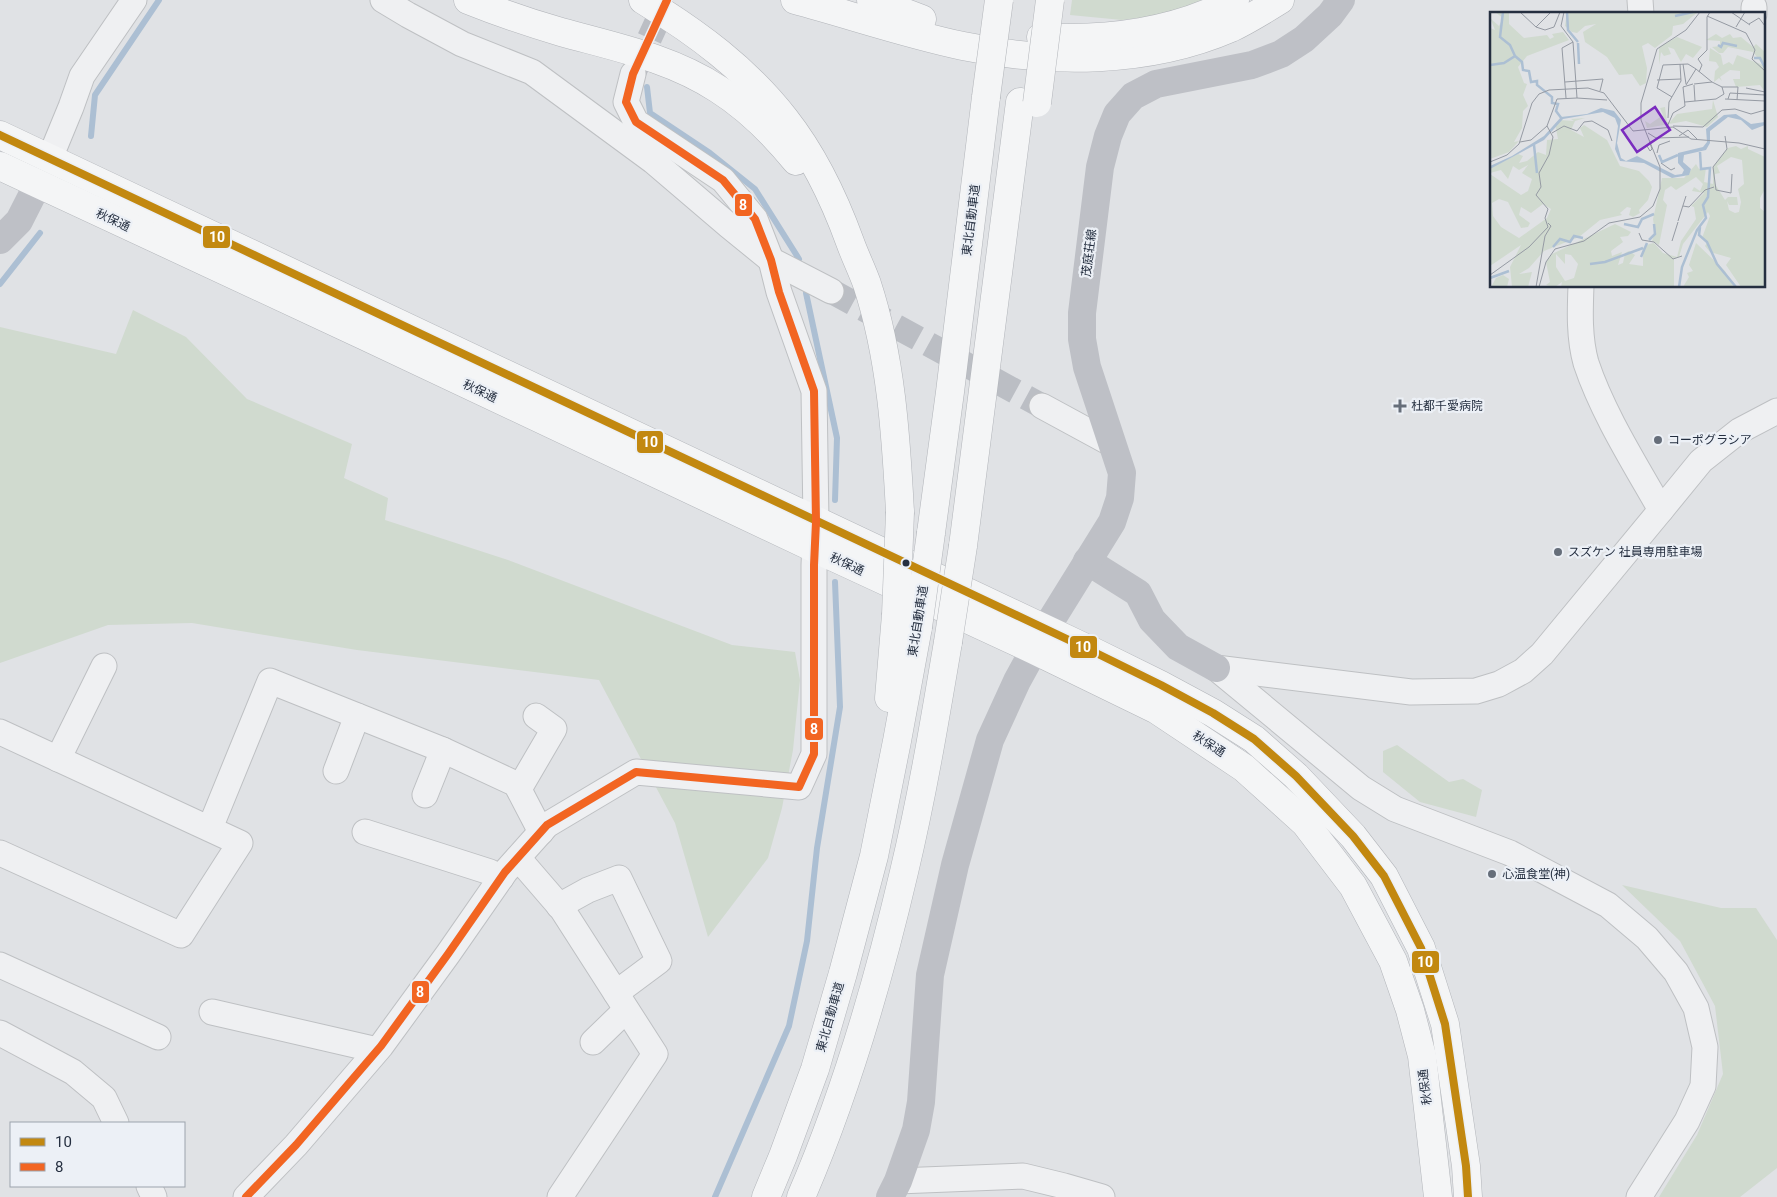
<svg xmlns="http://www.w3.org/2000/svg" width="1777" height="1197" font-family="Roboto,'Noto Sans JP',sans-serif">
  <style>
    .green { fill: #d0dacf }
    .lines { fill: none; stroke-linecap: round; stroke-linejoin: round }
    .stream { stroke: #acbfd3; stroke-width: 6 }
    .street-tunnel { stroke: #bbbec4; stroke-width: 25; stroke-dasharray: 25 12; stroke-linecap: butt }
    .street-casing { stroke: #bec0c3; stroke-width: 27 }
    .highway-casing { stroke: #b2b5ba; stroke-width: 29 }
    .street { stroke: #eff0f2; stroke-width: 25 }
    .secondary { stroke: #bec0c6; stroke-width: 28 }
    .highway { stroke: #f4f5f6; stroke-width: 28 }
    .highway-bridge-casing { stroke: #b2b5ba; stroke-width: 29; stroke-linecap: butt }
    .highway-bridge { stroke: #f4f5f6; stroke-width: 28 }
    .bus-1-casing { stroke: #ecf0f6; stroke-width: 11 }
    .bus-2-casing { stroke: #ecf0f6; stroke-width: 11 }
    .bus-1 { stroke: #c28810; stroke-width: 8 }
    .bus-2 { stroke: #f26522; stroke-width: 8 }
    .poi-dot { fill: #666e7a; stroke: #ecf0f6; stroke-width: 2 }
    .bus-dot { fill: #252f40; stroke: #ecf0f6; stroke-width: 2 }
    .labels { text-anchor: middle; stroke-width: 4.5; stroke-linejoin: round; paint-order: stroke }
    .street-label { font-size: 12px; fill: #252f40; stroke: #ecf0f6 }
    .poi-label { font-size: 12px; fill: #252f40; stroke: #ecf0f6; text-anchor: start }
    .inset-river { fill: none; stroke: #acbfd3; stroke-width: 2.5 }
    .inset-road { fill: none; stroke: #959aa3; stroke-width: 1 }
    .view { fill: #7b2cbf; fill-opacity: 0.15; stroke: #7b2cbf; stroke-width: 2.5 }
    .inset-edge { fill: none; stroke: #252f40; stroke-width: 2.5 }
    .line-badge { stroke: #ecf0f6; stroke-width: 2 }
    .badge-label { font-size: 14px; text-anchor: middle; font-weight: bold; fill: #fff }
  </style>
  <rect width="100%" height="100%" fill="#e0e2e5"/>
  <!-- green -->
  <g class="green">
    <path d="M 1072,0 L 1210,0 L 1164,15 L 1122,20 L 1070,15 Z"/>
    <path d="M 133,310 L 186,337 L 247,399 L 352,444 L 344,478 L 388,498 L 385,520 L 508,560 L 732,645 L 795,652 L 800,680 L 793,750 L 782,808 L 768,858 L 708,937 L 675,823 L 599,680 L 357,650 L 192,623 L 108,625 L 0,663 L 0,327 L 116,354 Z"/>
    <path d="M 1397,745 L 1449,782 L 1463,779 L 1482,790 L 1476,817 L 1420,802 L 1383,772 L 1383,751 Z"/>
    <path d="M 1622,885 L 1721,908 L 1756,908 L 1777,940 L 1777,1168 L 1740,1197 L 1659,1197 L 1697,1135 L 1723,1074 L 1715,1006 L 1680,941 Z"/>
  </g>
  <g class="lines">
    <!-- stream -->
    <g class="stream">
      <path d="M 647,87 L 650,113 L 710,153 L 755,189 L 799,259"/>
      <path d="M 91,136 L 95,95 L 159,0"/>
      <path d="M 0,284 L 40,233"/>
      <path d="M 806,293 L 837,438 L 835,500"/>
      <path d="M 715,1197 L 789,1026 L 807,941 L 817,848 L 840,707 L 835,582"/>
    </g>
    <!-- street-tunnel -->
    <g class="street-tunnel">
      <path d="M 634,72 L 667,0"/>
      <path d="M 831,291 L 1042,406"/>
    </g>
    <defs>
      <g id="street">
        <path d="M 383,0 L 408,15 L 462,44 L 532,72 L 653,161 L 728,225 L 771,260 L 831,291"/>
        <path d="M 1640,0 L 1641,14"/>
        <path d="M 1754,7 L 1754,14"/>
        <path d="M 50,158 L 71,107 L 82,76 L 134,0"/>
        <path d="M 1042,406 L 1112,444"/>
        <path d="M 1661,510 L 1701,461 L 1739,431 L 1777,411"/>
        <path d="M 1216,668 L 1361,788 L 1395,809 L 1510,853 L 1608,905 L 1647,938 L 1676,972 L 1696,1008 L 1705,1047 L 1703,1086 L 1687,1121 L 1639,1197"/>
        <path d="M 1216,668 L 1411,692 L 1476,691 L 1499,684 L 1523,671 L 1542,654 L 1661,510 C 1635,464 1603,414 1586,363 C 1579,338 1580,311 1581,286"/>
        <path d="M 0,732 L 240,843 L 181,935 L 0,853"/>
        <path d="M 58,759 L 104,666"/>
        <path d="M 336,771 L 357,716"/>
        <path d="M 519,789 L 554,729 L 536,716"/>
        <path d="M 425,795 L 443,750"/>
        <path d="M 210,828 L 270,681 L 443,750 L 516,784 L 541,832"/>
        <path d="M 365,832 L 490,872 L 501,878"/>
        <path d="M 518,858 L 562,909 L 655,1054 L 560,1197"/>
        <path d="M 559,906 L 588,890 L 619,878 L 659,961 L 616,993"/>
        <path d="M 0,965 L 158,1037"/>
        <path d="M 212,1012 L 377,1050"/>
        <path d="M 0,1033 L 73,1072 L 104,1098 L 116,1123"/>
        <path d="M 593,1042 L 626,1010"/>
        <path d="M 898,1181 L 1023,1176 L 1064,1186 L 1102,1197"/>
        <path d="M 149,1186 L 154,1197"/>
        <path d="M 246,1197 L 296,1145 L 381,1046 L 448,954 L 505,872 L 547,825 L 636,772 L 799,787 L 814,754 L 814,565 L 816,522 L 814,391 L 779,292 L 771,260 L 755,219 L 723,180 L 636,122 L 626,102 L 633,74"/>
      </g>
      <g id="highway">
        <path d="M 468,0 C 498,12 530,23 561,32 C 615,47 671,58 718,89 C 748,108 774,134 796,161"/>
        <path d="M 643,0 C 697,33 746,69 785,119 C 814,156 834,198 850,242 C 855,256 862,270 867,284 C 891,357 896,436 900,512"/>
        <path d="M 795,0 C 851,15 906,34 963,46 C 1050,64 1148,64 1231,28 C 1248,20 1264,10 1280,0"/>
        <path d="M 871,0 L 922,19"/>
        <path d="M 1041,37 C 1106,41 1177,32 1235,0"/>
        <path d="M 0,135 L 1090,650 L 1161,685 L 1213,713 L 1254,739 L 1296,776 L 1353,836 L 1384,876 L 1421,948 L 1445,1024 L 1466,1166 L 1468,1197"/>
        <path d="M 0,166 L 365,336 L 816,549 L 1034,650 L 1157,710 L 1244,768 L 1305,823 L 1353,886 L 1393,961 L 1410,1010 L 1422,1056 L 1438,1197"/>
        <path d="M 931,533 L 950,392 L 986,97"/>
        <path d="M 963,546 L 1020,102"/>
        <path d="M 889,698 L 896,615"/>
        <path d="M 766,1197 L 783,1156 L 815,1069 L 843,973 L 874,856 L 897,741 L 918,627"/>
        <path d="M 801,1197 C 846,1093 878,983 904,872 C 922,797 935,719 948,642"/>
      </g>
    </defs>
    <!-- street casing -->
    <use href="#street" class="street-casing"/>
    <!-- highway casing -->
    <use href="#highway" class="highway-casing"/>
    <!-- street -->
    <use href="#street" class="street"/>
    <!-- secondary -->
    <g class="secondary">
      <path d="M 0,240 L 19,221 L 49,162"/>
      <path d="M 1087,561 L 1138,593 L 1152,620 L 1178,647 L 1216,668"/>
      <path d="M 890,1197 L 898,1181 L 916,1130 L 921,1102 L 930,975 L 955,865 L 990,740 L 1017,681 L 1045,630 L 1112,522 L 1120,498 L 1122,473 L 1087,367 L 1082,339 L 1082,313 L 1100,167 L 1108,136 L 1117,114 L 1133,96 L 1156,84 L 1252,65 L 1281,54 L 1304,39 L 1330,15 L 1341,0"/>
    </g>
    <!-- highway -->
    <use href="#highway" class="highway"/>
    <defs>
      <g id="highway-bridge">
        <path d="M 986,97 L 999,0"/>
        <path d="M 1037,103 L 1050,0"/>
        <path d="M 896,615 L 900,512"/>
        <path d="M 918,627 L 931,533"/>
        <path d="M 948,642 L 963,546"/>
      </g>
    </defs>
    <!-- highway-bridge casing -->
    <use href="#highway-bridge" class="highway-bridge-casing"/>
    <!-- highway-bridge -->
    <use href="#highway-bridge" class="highway-bridge"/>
    <defs>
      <path id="bus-1" d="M 0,135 L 1090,650 L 1161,685 L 1213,713 L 1254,739 L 1296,776 L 1353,836 L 1384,876 L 1421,948 L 1445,1024 L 1466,1166 L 1468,1197"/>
      <path id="bus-2" d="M 246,1197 L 296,1145 L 381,1046 L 448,954 L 505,872 L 547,825 L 636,772 L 799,787 L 814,754 L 814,565 L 816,522 L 814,391 L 779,292 L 771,260 L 755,219 L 723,180 L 636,122 L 626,102 L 633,74 L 667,0"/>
    </defs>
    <!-- bus-1 casing -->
    <use href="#bus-1" class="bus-1-casing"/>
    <!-- bus-2 casing -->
    <use href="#bus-2" class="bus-2-casing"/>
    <!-- bus-1 -->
    <use href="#bus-1" class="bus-1"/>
    <!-- bus-2 -->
    <use href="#bus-2" class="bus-2"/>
  </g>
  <!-- markers -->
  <g class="poi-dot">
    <path d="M1397.5 398.5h5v5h5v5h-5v5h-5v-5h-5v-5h5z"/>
    <circle cx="1658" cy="440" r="5"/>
    <circle cx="1558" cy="552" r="5"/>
    <circle cx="1492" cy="874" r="5"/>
  </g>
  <circle class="bus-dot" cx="906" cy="563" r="4.5"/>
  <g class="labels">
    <!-- street labels -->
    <g class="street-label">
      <text transform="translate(113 220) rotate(25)" y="4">秋保通</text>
      <text transform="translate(971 220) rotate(-83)" y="4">東北自動車道</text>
      <text transform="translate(1089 253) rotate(-83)" y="4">茂庭荘線</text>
      <text transform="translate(480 391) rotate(25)" y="4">秋保通</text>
      <text transform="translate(847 564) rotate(25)" y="4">秋保通</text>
      <text transform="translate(918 621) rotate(-81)" y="4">東北自動車道</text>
      <text transform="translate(1209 744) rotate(33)" y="4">秋保通</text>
      <text transform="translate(830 1017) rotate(-74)" y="4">東北自動車道</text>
      <text transform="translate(1425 1087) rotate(-97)" y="4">秋保通</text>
    </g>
    <!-- poi labels -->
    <g class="poi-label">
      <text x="1411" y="410">杜都千愛病院</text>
      <text x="1668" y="444">コーポグラシア</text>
      <text x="1568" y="556">スズケン 社員専用駐車場</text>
      <text x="1502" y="878">心温食堂(神)</text>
    </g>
  </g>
  <!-- overview -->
  <g transform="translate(1490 12)">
    <rect width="275" height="275" fill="#e0e2e5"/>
    <path d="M 5,0 L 19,0 L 19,12 L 34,26 L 57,23 L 60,27 L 64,25 L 62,22 L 73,20 L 79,28 L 37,44 L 28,55 L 34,71 L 37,72 L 33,83 L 38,94 L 33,99 L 32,116 L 24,130 L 29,129 L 19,140 L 0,147 L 0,16 L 5,18 L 0,6 L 9,14 L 13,6 ZM 77,0 L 208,0 L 193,12 L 183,14 L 182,23 L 165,36 L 158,31 L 152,34 L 157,56 L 156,71 L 150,74 L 142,62 L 129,63 L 117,45 L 95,30 L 93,20 L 106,12 L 95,14 L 87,21 L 82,20 L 75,14 ZM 226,22 L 232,26 L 240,22 L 243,26 L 251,25 L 263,35 L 266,32 L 275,40 L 275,80 L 270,73 L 246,75 L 243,67 L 250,67 L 250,59 L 240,58 L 230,65 L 232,69 L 229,66 L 224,70 L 225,59 L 229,55 L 226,50 L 219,49 L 220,36 L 231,43 L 233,53 L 239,50 L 243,53 L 247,43 L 273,53 L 263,40 L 238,35 L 233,41 L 229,41 L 222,35 L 230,34 L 230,29 L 216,28 ZM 187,25 L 212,35 L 203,46 L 196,42 L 191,50 L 184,37 L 178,35 L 181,42 L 174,44 L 171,40 L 169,53 L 169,35 ZM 223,88 L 228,105 L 217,115 L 196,109 L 157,116 L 155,109 L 160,112 L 173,103 L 170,96 L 175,95 L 177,110 L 180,110 L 187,102 L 222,97 ZM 95,106 L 85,109 L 81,118 L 94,125 L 90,116 L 94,113 L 117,128 L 130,154 L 149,159 L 159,169 L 162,175 L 158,188 L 149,198 L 150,201 L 143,205 L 139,203 L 141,196 L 137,195 L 130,201 L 132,203 L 110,208 L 89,225 L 54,239 L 39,256 L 29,262 L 42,260 L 38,275 L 22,275 L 20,255 L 31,233 L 0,254 L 0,162 L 31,183 L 38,179 L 42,167 L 32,161 L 38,153 L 29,158 L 23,154 L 18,167 L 11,158 L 0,161 L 0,156 L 28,142 L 33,144 L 29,151 L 37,149 L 48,140 L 56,143 L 57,128 L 68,127 L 65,112 L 70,108 L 84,109 L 81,107 ZM 9,187 L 18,190 L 31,216 L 38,215 L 40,211 L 29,203 L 31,195 L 41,201 L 53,192 L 61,197 L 57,206 L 29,226 L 11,215 L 3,204 L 2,191 ZM 246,134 L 251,137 L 258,134 L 258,137 L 275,145 L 275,177 L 270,186 L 270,196 L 275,200 L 275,275 L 251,275 L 236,253 L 241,246 L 220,240 L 215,234 L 217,231 L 212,226 L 220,204 L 218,200 L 193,232 L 189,245 L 184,247 L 184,275 L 71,275 L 72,270 L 65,275 L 56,273 L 60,270 L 56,250 L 62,242 L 125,212 L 141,220 L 138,224 L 130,225 L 133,230 L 121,239 L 122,244 L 132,240 L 128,253 L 133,251 L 135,241 L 139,239 L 145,243 L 139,252 L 153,254 L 153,236 L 159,232 L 164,231 L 173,241 L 187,245 L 191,229 L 206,207 L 204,195 L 201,194 L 214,181 L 202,179 L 204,175 L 210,179 L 213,172 L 206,165 L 186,178 L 181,174 L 175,178 L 173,188 L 177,193 L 169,233 L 162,229 L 165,221 L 163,207 L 172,166 L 194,166 L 206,152 L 209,157 L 216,156 L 214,170 L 223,172 L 223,155 L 238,136 ZM 241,145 L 252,148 L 254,172 L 248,177 L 251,190 L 249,200 L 245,201 L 239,198 L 237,189 L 239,193 L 248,193 L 247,185 L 238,185 L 235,188 L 225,172 L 225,162 L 230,161 L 227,154 ZM 66,242 L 75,252 L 75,242 L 81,243 L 88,252 L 84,266 L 75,269 L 66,255 ZM 206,231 L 235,259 L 244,275 L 193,275 L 199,265 L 197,261 L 203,259 L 199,253 ZM 13,263 L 19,267 L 17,275 L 1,275 L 6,266 Z" fill="#d0dacf" fill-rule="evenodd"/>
    <path d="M 111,96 L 124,99 L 131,108 L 127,131 L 131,146 L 136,149 L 147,144 L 185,163 L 192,162 L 194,158 L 188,151 L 188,141 L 213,135 L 217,130 L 216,117 L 234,103 L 246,102 L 261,112 L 275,110 L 275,113 L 262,118 L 251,108 L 238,105 L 220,119 L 220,131 L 216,138 L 194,143 L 193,150 L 201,157 L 199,163 L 182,166 L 154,151 L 130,149 L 125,137 L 128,114 L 125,106 L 113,100 L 73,107 L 54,128 L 0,157 L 0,154 L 22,144 L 54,124 L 71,105 L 97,102 Z" fill="#acbfd3"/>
    <path class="inset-river" d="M 77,0 L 78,18 L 88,30M 185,4 L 203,0M 88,31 L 89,52M 228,33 L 231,35 L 233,31 L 247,34M 25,44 L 32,50 L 33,58 L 39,59 L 41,70 L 47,69 L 47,73 L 62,85 L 62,91 L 68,92 L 66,99 L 72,107M 264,46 L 270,46 L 275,56M 0,53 L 14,51 L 25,44 L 20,33 L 10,25 L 13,0M 44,133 L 47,161M 169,143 L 172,150 L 188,143M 134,212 L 148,215 L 152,207 L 164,202M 210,215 L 209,223 L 217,230 L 227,252 L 246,275M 159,228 L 165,222 L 164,212M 63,235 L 70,227 L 80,230 L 84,224 L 93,226M 151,245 L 157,231M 100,252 L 115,250 L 153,236M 0,266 L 19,259M 189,275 L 192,255 L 207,218 L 216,206 L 213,193 L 218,185 L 220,156 L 211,157 L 210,140"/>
    <path class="inset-road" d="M 30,0 L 46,15 L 55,18 L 64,15 L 70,0M 241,0 L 260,13M 217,4 L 256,21 L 265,38 L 262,47 L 275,59M 259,12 L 269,6 L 275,14M 46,15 L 61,0M 246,15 L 255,0M 193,52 L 196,72M 209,60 L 212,53 L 208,47 L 217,38 L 217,5 L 220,0M 167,68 L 191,67M 75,70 L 113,67 L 110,79M 204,72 L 222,70 L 232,75 L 248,75 L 247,88M 196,73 L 206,57 L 222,70M 204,73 L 205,89M 256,76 L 275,80M 182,85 L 167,76 L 173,53 L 198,52 L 206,57M 76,86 L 72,36 L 83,30M 87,86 L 117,88M 235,87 L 275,89M 238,87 L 240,81 L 275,83M 195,90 L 226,87 L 234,82 L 232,75M 178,106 L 179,90 L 191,69 L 190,52M 183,114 L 213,115 L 232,98 L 245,97 L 261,102 L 275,98M 177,115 L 183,101 L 195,94 L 193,75 L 203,72M 62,121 L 74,114 L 87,119 L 94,110 L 102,109 L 118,118 L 122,129M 158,121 L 166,126 L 199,125M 189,124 L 198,118 L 207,127M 235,124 L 237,137 L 223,155 L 226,178 L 241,181 L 242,162M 30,130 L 41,128 L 57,114M 160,131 L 162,137 L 160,139 L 157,134 L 160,130 L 165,128M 167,141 L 169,133 L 180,129M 0,150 L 17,143 L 29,132 L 42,91 L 49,82 L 59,78 L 98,76 L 114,81 L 143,119 L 183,115 L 201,127 L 249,131 L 275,137M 171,151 L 181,158 L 185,156M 193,194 L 199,195 L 215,178 L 224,175M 188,209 L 196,184M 149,221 L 152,228 L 164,230 L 183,247 L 192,244M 182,229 L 188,210M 0,263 L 39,235 L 58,215 L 55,206 L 58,197 L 46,183 L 51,175 L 49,161 L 59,143 L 63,125 L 57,114 L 67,87 L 87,86 L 83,30 L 71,14 L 74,0M 46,275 L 55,224 L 61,214 L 58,211M 49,275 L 56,250 L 65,237 L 94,229 L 119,211 L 150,205 L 163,194 L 170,177 L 170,155 L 151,108 L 151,91 L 167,37 L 196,18 L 210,0"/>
    <path class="view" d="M 165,95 L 180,118 L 147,140 L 132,118 Z"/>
    <rect width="275" height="275" class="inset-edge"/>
  </g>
  <g class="line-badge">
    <rect x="734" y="193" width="19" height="24" rx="5" fill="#f26522"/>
    <rect x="202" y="225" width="29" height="24" rx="5" fill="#c28810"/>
    <rect x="636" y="430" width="28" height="24" rx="5" fill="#c28810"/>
    <rect x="1069" y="635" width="29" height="24" rx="5" fill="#c28810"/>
    <rect x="804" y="717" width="20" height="24" rx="5" fill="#f26522"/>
    <rect x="1411" y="950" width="29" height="24" rx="5" fill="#c28810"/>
    <rect x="411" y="980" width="19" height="24" rx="5" fill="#f26522"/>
  </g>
  <g class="badge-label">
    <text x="743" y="210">8</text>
    <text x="217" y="242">10</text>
    <text x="650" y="447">10</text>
    <text x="1083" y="652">10</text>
    <text x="814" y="734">8</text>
    <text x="1425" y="967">10</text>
    <text x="420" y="997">8</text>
  </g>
  <!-- legend -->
  <rect x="10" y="1122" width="175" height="65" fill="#ecf0f6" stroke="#9ca3ad"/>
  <rect x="20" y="1138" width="25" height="8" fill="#c28810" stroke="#9ca3ad"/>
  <text x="55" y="1147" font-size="15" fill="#252f40">10</text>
  <rect x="20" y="1163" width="25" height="8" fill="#f26522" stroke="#9ca3ad"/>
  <text x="55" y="1172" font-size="15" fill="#252f40">8</text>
</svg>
